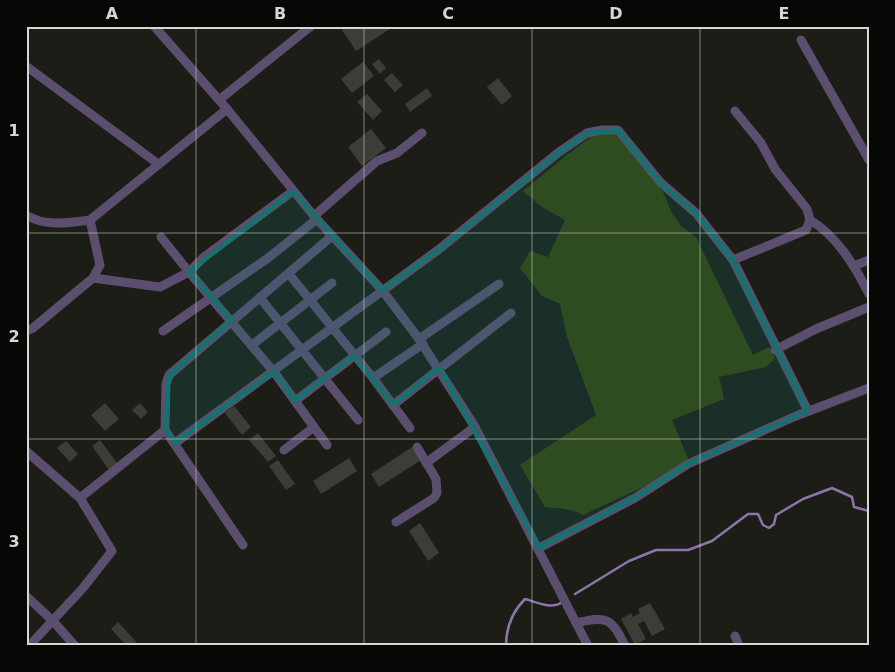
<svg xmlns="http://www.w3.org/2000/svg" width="895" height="672" font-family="'DejaVu Sans',sans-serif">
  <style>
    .green { fill: #38410e }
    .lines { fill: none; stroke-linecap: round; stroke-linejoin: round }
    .stream { stroke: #8d75a9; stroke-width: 2.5 }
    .building { fill: #3c3d37 }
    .minor { stroke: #5c4e6f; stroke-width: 9 }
    .marked { fill: #0f766e; fill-opacity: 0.2; stroke: #0f766e; stroke-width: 4; stroke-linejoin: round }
    .grid { fill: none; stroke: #d5d7d2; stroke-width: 1; stroke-opacity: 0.55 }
    .neatline { fill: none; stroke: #d5d7d2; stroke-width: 2 }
    .grid-label { font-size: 16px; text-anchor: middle; font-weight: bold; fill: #d5d7d2 }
  </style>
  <rect width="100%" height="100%" fill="#1c1d17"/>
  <!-- green -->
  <path class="green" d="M 615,132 L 663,192 L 672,213 L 681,226 L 696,237 L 753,355 L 769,347 L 775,358 L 766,367 L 719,377 L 724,399 L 672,420 L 689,461 L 656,481 L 583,515 C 573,509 558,508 545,507 L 520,465 L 596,415 L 567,337 L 560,304 L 542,296 L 520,268 L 530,251 L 548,257 L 565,220 L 542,207 L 523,191 L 568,154 L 594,135 Z"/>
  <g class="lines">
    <!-- stream -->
    <g class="stream">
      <path d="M 575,594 L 629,561 L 656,550 L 688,550 L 712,541 L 748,514 L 758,514 L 763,525 L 769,528 L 774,524 L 776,515 L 803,499 L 832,488 L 852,497 L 854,507 L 869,511"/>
      <path d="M 506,646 C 506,628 512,612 525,599 C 536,602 552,610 562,602"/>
    </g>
  </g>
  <!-- building -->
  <g class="building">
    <path d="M 348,26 L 388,26 L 390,29 L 356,51 L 342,30 Z"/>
    <path d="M 379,59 L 386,68 L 380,74 L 372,64 Z"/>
    <path d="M 363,62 L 374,76 L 352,93 L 341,79 Z"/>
    <path d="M 392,73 L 403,85 L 395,92 L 384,80 Z"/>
    <path d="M 498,78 L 512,96 L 502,105 L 487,87 Z"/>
    <path d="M 427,88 L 432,96 L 410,112 L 405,104 Z"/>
    <path d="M 367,94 L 382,111 L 373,120 L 357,102 Z"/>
    <path d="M 371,129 L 386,148 L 362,166 L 348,147 Z"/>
    <path d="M 105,403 L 119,419 L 105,431 L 91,415 Z"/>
    <path d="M 140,403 L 148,412 L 141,419 L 132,410 Z"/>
    <path d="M 234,406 L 251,427 L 242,435 L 225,413 Z"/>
    <path d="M 258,433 L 276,456 L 268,462 L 249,440 Z"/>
    <path d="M 100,440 L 117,463 L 109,470 L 92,446 Z"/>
    <path d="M 66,441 L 78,454 L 70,462 L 57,448 Z"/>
    <path d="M 412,447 L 421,460 L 379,487 L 371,474 Z"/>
    <path d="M 349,458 L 357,471 L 321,494 L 313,481 Z"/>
    <path d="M 278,460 L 295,484 L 286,490 L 269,466 Z"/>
    <path d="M 420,523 L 439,553 L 428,561 L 409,531 Z"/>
    <path d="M 650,603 L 665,629 L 652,636 L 644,621 L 638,624 L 646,639 L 635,645 L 621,619 L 631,613 L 633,617 L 640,613 L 638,609 Z"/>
    <path d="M 118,622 L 140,646 L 127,646 L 111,629 Z"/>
  </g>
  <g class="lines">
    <!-- minor -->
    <g class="minor">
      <path d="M 154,26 L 227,109 L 314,216 L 382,290 L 419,339 L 475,427 L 588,646"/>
      <path d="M 801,40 L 869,160"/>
      <path d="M 26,66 L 157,163"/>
      <path d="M 219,100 L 311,26"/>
      <path d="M 293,191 L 204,257 L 189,272 L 274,372 L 327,445"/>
      <path d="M 26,215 C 45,227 69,223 90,220 L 227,109"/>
      <path d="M 314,216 L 377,161 L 397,153 L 422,133"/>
      <path d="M 810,220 C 837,236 855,266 869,294"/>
      <path d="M 733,260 L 806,230 L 810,220 L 807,209 L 775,169 L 761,143 L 735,111"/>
      <path d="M 854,266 L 869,260"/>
      <path d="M 289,274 L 373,378 L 410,428"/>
      <path d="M 93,278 L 160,287 L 189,272 L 161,237"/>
      <path d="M 261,299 L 358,420"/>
      <path d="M 26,331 L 33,328 L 93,278 L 100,265 L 90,220"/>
      <path d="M 163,331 L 268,258 L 317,219"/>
      <path d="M 419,339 L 499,284"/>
      <path d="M 252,345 L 332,283"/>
      <path d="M 775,350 L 816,329 L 869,307"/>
      <path d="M 373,378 L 423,344"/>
      <path d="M 295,401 L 386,332"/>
      <path d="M 393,405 L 511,313"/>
      <path d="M 165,430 L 166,384 L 169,375 L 332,236"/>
      <path d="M 175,443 L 438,250 L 559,152 L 587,133 L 602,130 L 618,130 L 661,183 L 696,213 L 733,260 L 808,411"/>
      <path d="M 284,450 L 314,427"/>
      <path d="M 26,451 L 80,498 L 112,551 L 83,588 L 29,646"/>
      <path d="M 426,463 L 475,427"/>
      <path d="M 80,498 L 165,430 L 243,545"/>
      <path d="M 396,522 L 434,498 L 437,493 L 436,479 L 417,447"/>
      <path d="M 539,548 L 635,498 L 688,464 L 796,416 L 869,388"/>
      <path d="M 26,596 L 53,621 L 75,646"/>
      <path d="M 576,623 C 607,616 611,617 625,646"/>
      <path d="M 735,636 L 739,646"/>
    </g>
  </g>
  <!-- marked area -->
  <path class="marked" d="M 618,130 L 661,183 L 696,213 L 733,260 L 808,411 L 688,464 L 635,498 L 539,548 L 439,368 L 393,405 L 354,356 L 295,401 L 274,372 L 175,443 L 165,430 L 169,375 L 231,320 L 189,272 L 293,191 L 382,290 L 438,250 L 559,152 L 587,133 Z"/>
  <!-- grid -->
  <path class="grid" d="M 196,26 L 196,646M 364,26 L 364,646M 532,26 L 532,646M 700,26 L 700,646M 26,233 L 869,233M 26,439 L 869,439"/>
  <!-- border -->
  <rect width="895" height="672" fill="none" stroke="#070705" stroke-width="55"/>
  <rect x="28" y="28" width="840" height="616" class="neatline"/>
  <g class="grid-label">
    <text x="112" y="19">A</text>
    <text x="280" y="19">B</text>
    <text x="448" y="19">C</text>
    <text x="616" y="19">D</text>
    <text x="784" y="19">E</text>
    <text x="14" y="136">1</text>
    <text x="14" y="342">2</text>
    <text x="14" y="547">3</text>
  </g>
</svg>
